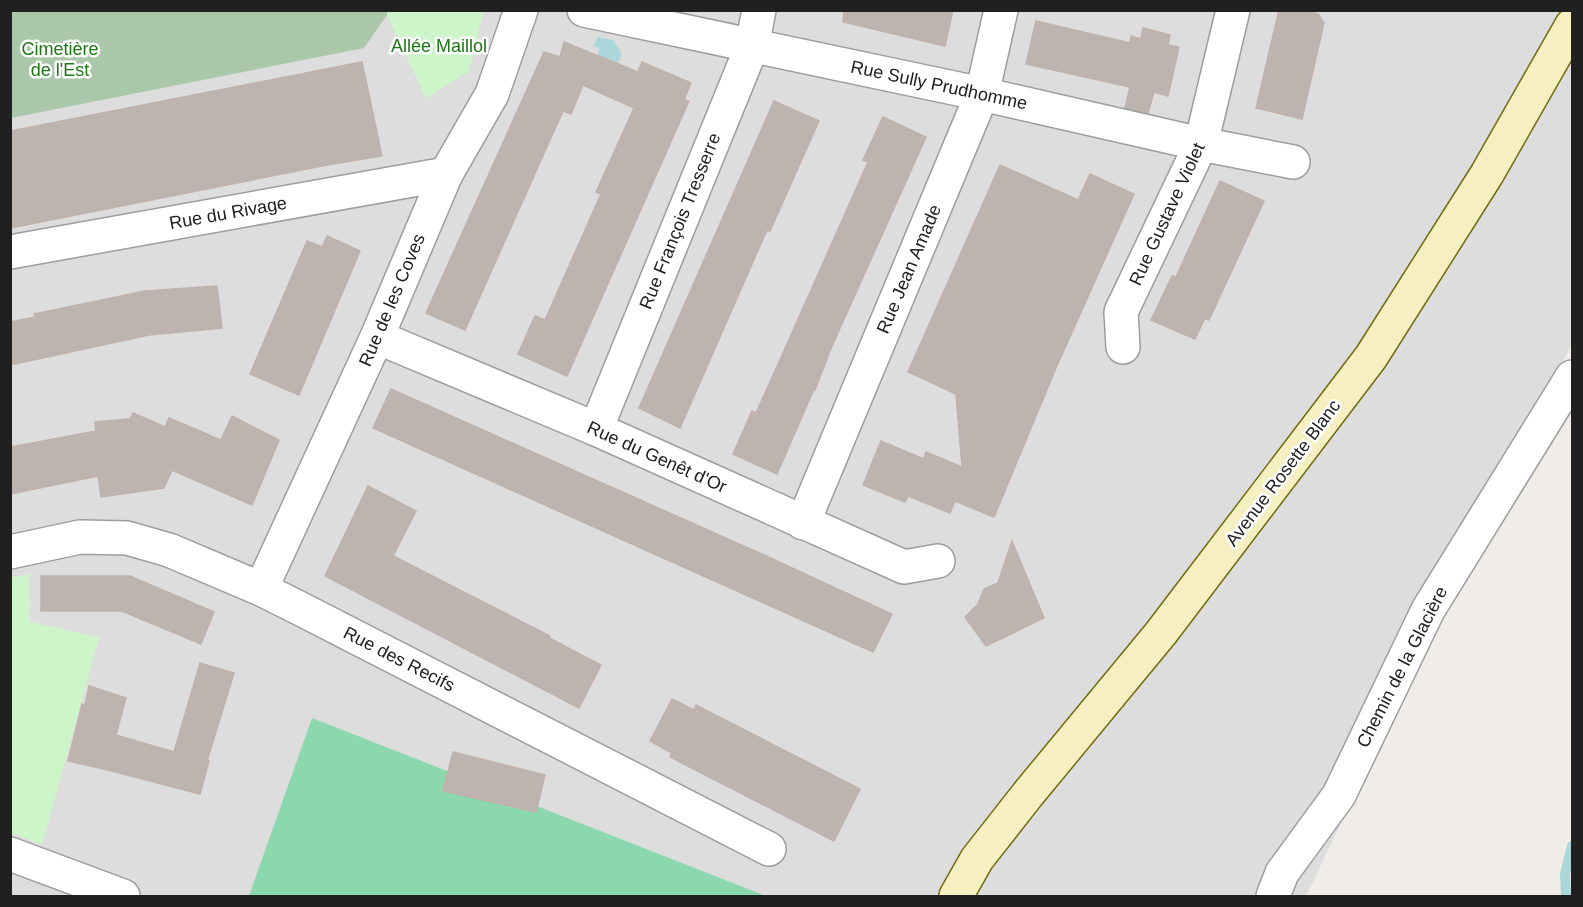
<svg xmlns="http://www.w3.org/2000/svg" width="1583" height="907" font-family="Arial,sans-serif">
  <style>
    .residential { fill: #dedddd }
    .cemetery { fill: #abc7aa }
    .park { fill: #cdf5c9 }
    .pitch { fill: #8cd8ae }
    .water { fill: #acd7da }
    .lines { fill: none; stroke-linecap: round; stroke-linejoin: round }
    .stream { stroke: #acd7da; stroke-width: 10 }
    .building { fill: #bdb4b0; stroke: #c0b1ab; stroke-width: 1.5 }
    .street-casing { stroke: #9d9d9d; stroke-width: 36 }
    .secondary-casing { stroke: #706b0e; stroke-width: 36 }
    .street { stroke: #fff; stroke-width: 33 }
    .secondary { stroke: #f5efc1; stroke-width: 33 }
    .labels { text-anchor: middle; stroke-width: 5; stroke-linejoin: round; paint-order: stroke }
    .park-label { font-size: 18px; fill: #1d7715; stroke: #fff }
    .street-label { font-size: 18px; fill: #202020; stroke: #fff }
  </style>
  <rect width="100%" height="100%" fill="#f0ece7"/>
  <!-- residential -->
  <path class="residential" d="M 10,11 L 1572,11 L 1572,343 L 1306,896 L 11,896 Z"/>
  <!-- cemetery -->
  <path class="cemetery" d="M 11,11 L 388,11 L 387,15 L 364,48 L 11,118 Z"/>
  <!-- park -->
  <g class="park">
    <path d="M 388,10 L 483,11 L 469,71 L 426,98 L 387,15 Z"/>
    <path d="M 29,574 L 30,622 L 99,637 L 42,845 L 10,832 L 11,577 Z"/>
  </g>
  <!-- pitch -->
  <path class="pitch" d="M 312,718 L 766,896 L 767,896 L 249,896 Z"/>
  <!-- water -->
  <path class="water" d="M 598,37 L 613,40 L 622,54 L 606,90 L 591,68 L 600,49 L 593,46 Z"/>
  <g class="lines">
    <!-- stream -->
    <path class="stream" d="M 1566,896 L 1565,874 L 1572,846"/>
  </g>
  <!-- building -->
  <g class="building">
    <path d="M 844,10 L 953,10 L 945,46 L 843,22 Z"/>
    <path d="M 1279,10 L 1304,10 L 1318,14 L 1324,23 L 1302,119 L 1256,108 Z"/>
    <path d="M 1036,21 L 1130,43 L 1131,36 L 1141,39 L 1143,28 L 1170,35 L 1168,45 L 1179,47 L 1168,96 L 1154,92 L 1148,113 L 1125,108 L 1130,87 L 1026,64 Z"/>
    <path d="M 564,42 L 638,72 L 642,62 L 691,83 L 684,100 L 689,101 L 567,376 L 518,354 L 535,316 L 545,320 L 601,194 L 596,192 L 634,108 L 583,85 L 571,114 L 563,111 L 465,330 L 426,313 L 544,52 L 560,57 Z"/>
    <path d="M 362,62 L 382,156 L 327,165 L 10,228 L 10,131 Z"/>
    <path d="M 774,101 L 819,121 L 770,231 L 767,230 L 680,428 L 639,408 Z"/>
    <path d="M 883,117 L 926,137 L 832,346 L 815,390 L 814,389 L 777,474 L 733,454 L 752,411 L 756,413 L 775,371 L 868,162 L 863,160 Z"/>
    <path d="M 1000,165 L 1078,200 L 1090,174 L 1134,194 L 1056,368 L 994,517 L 955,501 L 950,513 L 908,496 L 905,502 L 863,485 L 881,441 L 924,459 L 926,452 L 962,467 L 956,394 L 908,372 Z"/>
    <path d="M 1220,181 L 1264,201 L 1209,320 L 1205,318 L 1195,339 L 1151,320 L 1172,276 L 1176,277 Z"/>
    <path d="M 327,236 L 360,251 L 299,395 L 250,374 L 307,241 L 322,247 Z"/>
    <path d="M 217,286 L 222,328 L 149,335 L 10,365 L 10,322 L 35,317 L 34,314 L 145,291 Z"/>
    <path d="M 391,389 L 764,555 L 892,614 L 873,652 L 373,428 Z"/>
    <path d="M 133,413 L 165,427 L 169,418 L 221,440 L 232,416 L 279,440 L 252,505 L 172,470 L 164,488 L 101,497 L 98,476 L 10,494 L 10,447 L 96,431 L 95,422 L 130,419 Z"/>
    <path d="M 368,486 L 416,511 L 393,556 L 550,636 L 549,638 L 601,665 L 579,708 L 325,576 Z"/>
    <path d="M 1012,541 L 1044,618 L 986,646 L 965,617 L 978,604 L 984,589 L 998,583 Z"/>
    <path d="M 41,576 L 130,576 L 214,612 L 201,644 L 122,611 L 41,611 Z"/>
    <path d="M 200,663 L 234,673 L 207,761 L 209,761 L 200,794 L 108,770 L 68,761 L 82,704 L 85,705 L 89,686 L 126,698 L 116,735 L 174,752 Z"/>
    <path d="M 672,699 L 694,710 L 696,705 L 860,789 L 834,841 L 670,757 L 672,753 L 650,741 Z"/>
    <path d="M 453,752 L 545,775 L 536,812 L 443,791 Z"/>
  </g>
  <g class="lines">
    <defs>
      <g id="street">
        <path d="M 584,10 L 982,94 L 1201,144 L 1293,162"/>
        <path d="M 10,252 L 446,174"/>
        <path d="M 377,337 L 596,429 L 904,567 L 938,561"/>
        <path d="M 1123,347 L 1121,312 L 1201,144 L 1233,10"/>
        <path d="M 596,429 L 752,46 L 759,10"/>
        <path d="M 803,523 L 982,94 L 1001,10"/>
        <path d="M 10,552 L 80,537 L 127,538 L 169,550 L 261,589 L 299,608 L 769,849"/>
        <path d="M 261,589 L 377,337 L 446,174 L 492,94 L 521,10"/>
        <path d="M 10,854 L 123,896"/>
        <path d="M 1273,896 L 1282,873 L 1339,795 L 1428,610 L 1572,377"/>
      </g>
      <path id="secondary" d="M 956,896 L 977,859 L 1028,794 L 1161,633 L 1371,357 L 1487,174 L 1572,25"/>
    </defs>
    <!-- street casing -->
    <use href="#street" class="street-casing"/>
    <!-- secondary casing -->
    <use href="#secondary" class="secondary-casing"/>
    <!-- street -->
    <use href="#street" class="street"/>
    <!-- secondary -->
    <use href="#secondary" class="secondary"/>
  </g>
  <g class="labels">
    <!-- park labels -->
    <g class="park-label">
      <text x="439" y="52">Allée Maillol</text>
      <text x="60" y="55">Cimetière<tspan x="60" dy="21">de l'Est</tspan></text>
    </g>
    <!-- street labels -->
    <g class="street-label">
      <text transform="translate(939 85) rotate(12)" y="6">Rue Sully Prudhomme</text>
      <text transform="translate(228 213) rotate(-10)" y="6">Rue du Rivage</text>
      <text transform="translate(1167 214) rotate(-65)" y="6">Rue Gustave Violet</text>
      <text transform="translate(680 221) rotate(-68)" y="6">Rue François Tresserre</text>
      <text transform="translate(909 269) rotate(-67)" y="6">Rue Jean Amade</text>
      <text transform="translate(392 300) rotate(-67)" y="6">Rue de les Coves</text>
      <text transform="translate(657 457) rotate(24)" y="6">Rue du Genêt d'Or</text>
      <text transform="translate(1283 473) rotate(-53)" y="6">Avenue Rosette Blanc</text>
      <text transform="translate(399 659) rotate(27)" y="6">Rue des Recifs</text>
      <text transform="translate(1402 667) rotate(-63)" y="6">Chemin de la Glacière</text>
    </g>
  </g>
  <!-- border -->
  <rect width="1583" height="907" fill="none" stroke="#202020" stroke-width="24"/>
</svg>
